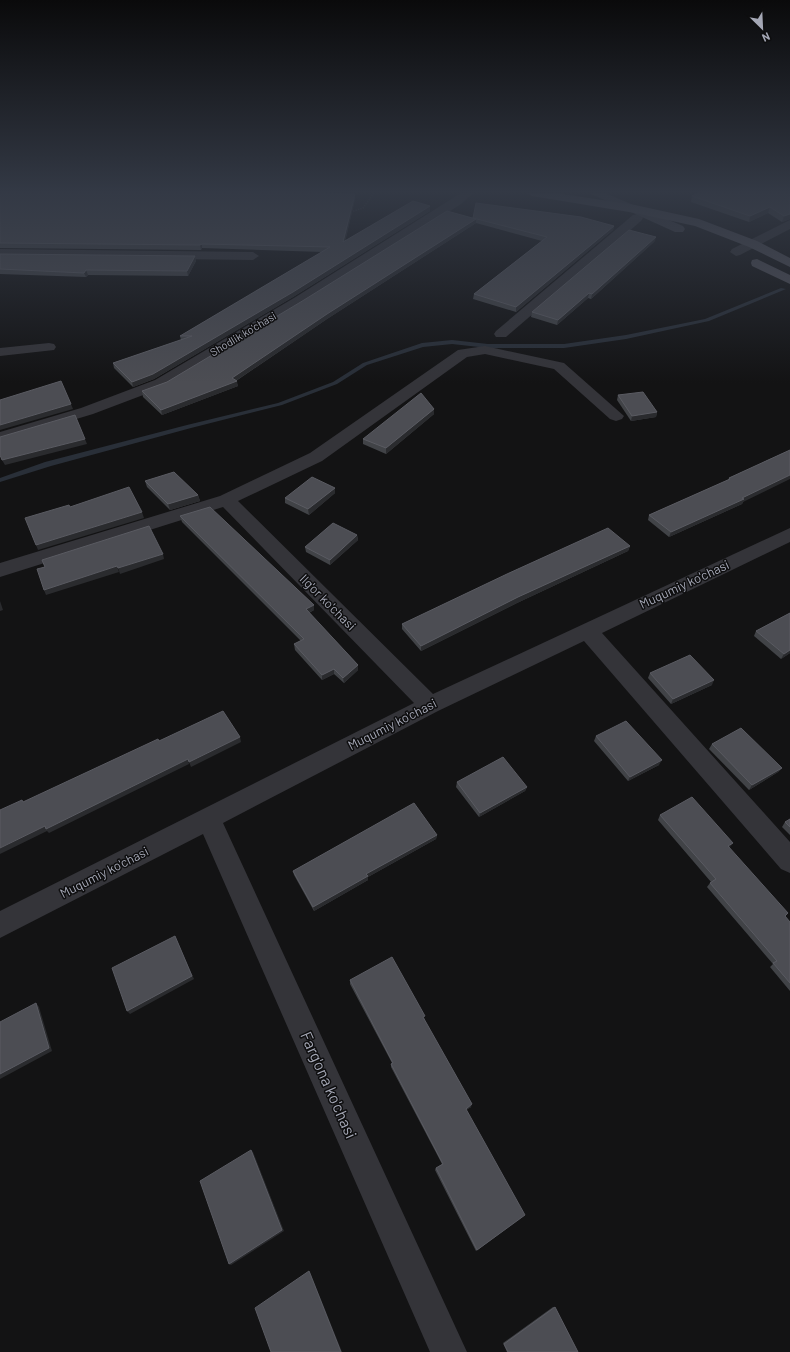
<svg xmlns="http://www.w3.org/2000/svg" width="790" height="1352" font-family="Barlow,sans-serif">
  <style>
    .lines { fill: none; stroke-linecap: round; stroke-linejoin: round }
    .stream { fill: #292f38; fill-rule: evenodd }
    .path { stroke: #3a3a40; stroke-width: 1.5; stroke-dasharray: 1 1.5; stroke-linecap: butt }
    .minor { fill: #343439; fill-rule: evenodd }
    .secondary { fill: #424249; fill-rule: evenodd }
    .primary { fill: #505058; fill-rule: evenodd }
    .wall { fill: #414347 }
    .shaded-wall { fill: #2a2b2e }
    .building { fill: #4c4d53; stroke: #5a5b62 }
    .labels { text-anchor: middle; stroke-width: 3; stroke-linejoin: round; paint-order: stroke }
    .far-street-label { font-size: 11px; fill: #a4a7b5; stroke: #0e0e0f }
    .street-label { font-size: 13px; fill: #a4a7b5; stroke: #0e0e0f }
    .near-street-label { font-size: 16px; fill: #a4a7b5; stroke: #0e0e0f }
  </style>
  <rect width="100%" height="100%" fill="#131314"/>
  <g class="lines">
    <!-- stream -->
    <path class="stream" d="M 781,288 L 786,289 L 709,321 L 626,339 L 564,348 L 488,348 L 452,344 L 423,347 L 367,365 L 337,384 L 282,405 L 191,428 L 51,466 L 0,482 L 0,478 L 45,462 L 187,425 L 278,403 L 333,382 L 363,363 L 422,343 L 452,340 L 488,344 L 564,344 L 626,335 L 705,319 Z"/>
    <!-- path -->
    <path class="path" d="M 351,212 L 363,208 L 374,193"/>
    <!-- minor -->
    <g class="minor">
      <path d="M 461,193 L 473,193 L 461,204 L 304,304 L 167,386 L 93,414 L 0,442 L 0,432 L 81,408 L 155,380 L 294,298 Z"/>
      <path d="M 637,214 L 641,215 L 643,218 L 641,221 L 506,337 L 496,337 L 494,334 L 496,331 L 633,215 Z"/>
      <path d="M 790,220 L 790,229 L 740,255 L 736,256 L 730,252 L 732,249 Z"/>
      <path d="M 0,249 L 253,252 L 259,256 L 253,260 L 0,257 Z"/>
      <path d="M 49,343 L 54,344 L 56,347 L 54,350 L 0,356 L 0,348 Z"/>
      <path d="M 485,346 L 564,363 L 624,416 L 622,419 L 616,421 L 610,419 L 554,369 L 485,354 L 467,357 L 322,461 L 238,501 L 433,694 L 790,528 L 790,542 L 602,633 L 790,842 L 790,873 L 781,869 L 584,641 L 438,711 L 223,823 L 467,1352 L 430,1352 L 203,834 L 0,938 L 0,911 L 414,703 L 223,507 L 0,577 L 0,563 L 220,496 L 310,453 L 458,350 Z"/>
    </g>
    <!-- secondary -->
    <path class="secondary" d="M 589,193 L 605,193 L 683,226 L 685,229 L 683,232 L 675,232 Z"/>
    <!-- primary -->
    <g class="primary">
      <path d="M 527,193 L 556,193 L 635,205 L 699,219 L 757,241 L 790,258 L 790,267 L 749,247 L 695,226 L 635,213 L 532,196 Z"/>
      <path d="M 757,259 L 790,275 L 790,284 L 752,266 L 751,263 L 752,260 Z"/>
    </g>
  </g>
  <!-- wall -->
  <g class="wall">
    <path d="M 0,193 L 355,199 L 345,241 L 430,206 L 430,211 L 293,297 L 154,379 L 133,387 L 114,368 L 113,363 L 181,340 L 180,336 L 323,252 L 202,248 L 201,250 L 0,248 Z"/>
    <path d="M 790,193 L 790,219 L 782,222 L 768,213 L 749,222 L 691,202 L 692,196 Z"/>
    <path d="M 473,218 L 614,226 L 613,230 L 516,312 L 473,299 L 474,294 L 542,241 L 476,223 L 327,319 L 236,381 L 238,386 L 162,415 L 143,397 L 142,391 L 167,382 Z"/>
    <path d="M 655,241 L 591,299 L 588,298 L 557,325 L 531,317 L 532,312 Z"/>
    <path d="M 0,254 L 195,256 L 196,261 L 188,276 L 88,275 L 86,277 L 0,274 Z"/>
    <path d="M 618,395 L 657,412 L 656,417 L 631,421 L 617,400 Z"/>
    <path d="M 434,409 L 434,414 L 386,454 L 363,444 L 363,439 Z"/>
    <path d="M 790,450 L 743,502 L 742,504 L 669,537 L 648,520 L 649,515 L 728,480 L 729,478 Z"/>
    <path d="M 145,481 L 198,495 L 200,501 L 170,510 L 147,487 Z"/>
    <path d="M 335,488 L 335,493 L 309,515 L 285,503 L 285,498 Z"/>
    <path d="M 180,516 L 314,610 L 309,613 L 358,665 L 358,670 L 344,683 L 334,674 L 322,680 L 295,650 L 294,644 L 301,641 L 182,522 Z"/>
    <path d="M 357,535 L 358,540 L 330,565 L 306,552 L 305,547 Z"/>
    <path d="M 630,546 L 628,551 L 517,603 L 421,651 L 402,629 L 402,624 Z"/>
    <path d="M 790,613 L 790,653 L 781,659 L 754,636 L 756,631 Z"/>
    <path d="M 650,673 L 712,685 L 671,704 L 648,678 Z"/>
    <path d="M 596,736 L 659,765 L 628,781 L 594,741 Z"/>
    <path d="M 712,744 L 782,768 L 778,772 L 749,790 L 709,749 Z"/>
    <path d="M 457,782 L 527,787 L 525,791 L 479,817 L 456,787 Z"/>
    <path d="M 660,815 L 730,847 L 729,848 L 790,922 L 790,991 L 770,967 L 773,964 L 707,887 L 710,883 L 711,882 L 658,820 Z"/>
    <path d="M 790,819 L 790,835 L 782,827 L 785,822 Z"/>
    <path d="M 437,835 L 436,839 L 368,877 L 368,880 L 314,911 L 294,875 L 293,871 Z"/>
    <path d="M 350,980 L 425,1019 L 424,1020 L 471,1107 L 466,1110 L 523,1216 L 476,1251 L 435,1170 L 436,1168 L 442,1164 L 391,1067 L 391,1064 L 392,1063 L 350,984 Z"/>
    <path d="M 553,1307 L 555,1307 L 578,1352 L 507,1352 L 503,1343 Z"/>
  </g>
  <!-- shaded-wall -->
  <g class="shaded-wall">
    <path d="M 355,194 L 355,199 L 344,247 L 343,242 Z"/>
    <path d="M 430,206 L 430,211 L 293,297 L 154,379 L 133,387 L 132,382 Z"/>
    <path d="M 770,207 L 768,213 L 749,222 L 750,216 Z"/>
    <path d="M 790,214 L 790,219 L 782,222 L 784,216 Z"/>
    <path d="M 476,219 L 476,223 L 327,319 L 234,382 L 237,381 L 238,386 L 162,415 L 161,410 L 232,378 L 327,314 Z"/>
    <path d="M 614,226 L 613,230 L 516,312 L 516,307 Z"/>
    <path d="M 656,237 L 655,241 L 591,299 L 592,294 Z"/>
    <path d="M 202,244 L 202,248 L 201,250 L 200,245 Z"/>
    <path d="M 195,256 L 196,261 L 188,276 L 187,271 Z"/>
    <path d="M 86,270 L 88,275 L 86,277 L 84,273 Z"/>
    <path d="M 589,293 L 588,298 L 557,325 L 558,320 Z"/>
    <path d="M 71,404 L 73,409 L 0,430 L 0,425 Z"/>
    <path d="M 434,409 L 434,414 L 386,454 L 386,448 Z"/>
    <path d="M 657,412 L 656,417 L 631,421 L 632,416 Z"/>
    <path d="M 85,439 L 87,444 L 5,465 L 2,460 Z"/>
    <path d="M 790,475 L 790,479 L 743,502 L 742,504 L 669,537 L 671,532 Z"/>
    <path d="M 335,488 L 335,493 L 309,515 L 308,509 Z"/>
    <path d="M 198,495 L 200,501 L 170,510 L 168,504 Z"/>
    <path d="M 142,512 L 144,518 L 38,550 L 36,545 Z"/>
    <path d="M 357,535 L 358,540 L 330,565 L 330,560 Z"/>
    <path d="M 630,546 L 628,551 L 517,603 L 421,651 L 421,646 L 518,597 Z"/>
    <path d="M 163,554 L 164,559 L 120,574 L 118,568 Z"/>
    <path d="M 117,566 L 119,572 L 46,595 L 44,590 Z"/>
    <path d="M 0,601 L 3,610 L 0,611 Z"/>
    <path d="M 314,605 L 314,610 L 306,614 L 306,609 Z"/>
    <path d="M 790,650 L 790,653 L 781,659 L 784,654 Z"/>
    <path d="M 358,665 L 358,670 L 344,683 L 343,678 Z"/>
    <path d="M 334,669 L 334,674 L 322,680 L 322,675 Z"/>
    <path d="M 714,680 L 712,685 L 671,704 L 673,699 Z"/>
    <path d="M 240,737 L 241,742 L 191,767 L 189,762 Z"/>
    <path d="M 188,759 L 189,764 L 49,833 L 47,831 L 0,854 L 0,848 L 45,826 Z"/>
    <path d="M 662,760 L 659,765 L 628,781 L 630,777 Z"/>
    <path d="M 782,768 L 778,772 L 749,790 L 752,785 Z"/>
    <path d="M 527,787 L 525,791 L 479,817 L 480,813 Z"/>
    <path d="M 437,835 L 436,839 L 368,877 L 368,880 L 314,911 L 313,907 L 366,874 Z"/>
    <path d="M 733,843 L 730,847 L 725,851 L 728,846 Z"/>
    <path d="M 175,936 L 194,979 L 130,1014 L 127,1011 Z"/>
    <path d="M 36,1003 L 39,1007 L 52,1051 L 0,1079 L 0,1074 Z"/>
    <path d="M 472,1104 L 471,1107 L 465,1111 L 466,1109 Z"/>
    <path d="M 251,1150 L 253,1152 L 284,1231 L 231,1265 L 229,1264 Z"/>
    <path d="M 309,1271 L 310,1272 L 342,1352 L 341,1352 Z"/>
  </g>
  <!-- building -->
  <g class="building">
    <path d="M 0,193 L 319,193 L 355,194 L 343,242 L 413,201 L 430,206 L 293,292 L 153,374 L 132,382 L 113,363 L 192,336 L 180,336 L 330,247 L 202,244 L 200,245 L 0,243 Z"/>
    <path d="M 697,193 L 790,193 L 790,214 L 784,216 L 770,207 L 750,216 L 692,196 Z"/>
    <path d="M 476,203 L 581,217 L 614,226 L 516,307 L 474,294 L 547,237 L 473,218 Z"/>
    <path d="M 447,211 L 476,219 L 327,314 L 232,378 L 237,381 L 161,410 L 142,391 L 167,382 L 304,300 Z"/>
    <path d="M 629,230 L 656,237 L 592,294 L 589,293 L 558,320 L 532,312 Z"/>
    <path d="M 0,254 L 195,256 L 187,271 L 86,270 L 84,273 L 0,269 Z"/>
    <path d="M 61,381 L 71,404 L 0,425 L 0,400 Z"/>
    <path d="M 643,392 L 657,412 L 632,416 L 618,395 Z"/>
    <path d="M 421,393 L 434,409 L 386,448 L 363,439 Z"/>
    <path d="M 75,415 L 85,439 L 2,460 L 0,455 L 0,437 Z"/>
    <path d="M 790,450 L 790,475 L 742,498 L 744,499 L 671,532 L 649,515 L 730,479 L 729,478 Z"/>
    <path d="M 174,472 L 198,495 L 168,504 L 145,481 Z"/>
    <path d="M 312,477 L 335,488 L 308,509 L 285,498 Z"/>
    <path d="M 129,487 L 142,512 L 36,545 L 25,518 L 69,505 L 70,507 Z"/>
    <path d="M 210,507 L 314,605 L 306,609 L 358,665 L 343,678 L 334,669 L 322,675 L 294,644 L 304,639 L 180,516 Z"/>
    <path d="M 333,523 L 357,535 L 330,560 L 305,547 Z"/>
    <path d="M 149,526 L 163,554 L 118,568 L 117,566 L 44,590 L 37,569 L 45,567 L 42,560 Z"/>
    <path d="M 608,528 L 630,546 L 518,597 L 421,646 L 402,624 L 507,574 Z"/>
    <path d="M 790,613 L 790,650 L 784,654 L 756,631 Z"/>
    <path d="M 690,655 L 714,680 L 673,699 L 650,673 Z"/>
    <path d="M 223,711 L 240,737 L 189,762 L 188,759 L 46,829 L 45,826 L 0,848 L 0,810 L 22,800 L 23,802 L 158,739 L 159,741 Z"/>
    <path d="M 626,721 L 662,760 L 630,777 L 596,736 Z"/>
    <path d="M 741,728 L 782,768 L 752,785 L 712,744 Z"/>
    <path d="M 503,757 L 527,787 L 480,813 L 457,782 Z"/>
    <path d="M 692,797 L 733,843 L 728,846 L 788,913 L 785,916 L 790,922 L 790,983 L 773,963 L 777,961 L 710,883 L 716,879 L 660,815 Z"/>
    <path d="M 414,803 L 437,835 L 366,874 L 368,876 L 313,907 L 293,871 Z"/>
    <path d="M 790,819 L 790,827 L 785,822 Z"/>
    <path d="M 175,936 L 192,976 L 127,1011 L 112,968 Z"/>
    <path d="M 392,957 L 425,1016 L 423,1017 L 472,1104 L 466,1109 L 525,1215 L 477,1250 L 436,1168 L 443,1164 L 391,1064 L 393,1063 L 350,980 Z"/>
    <path d="M 36,1003 L 49,1048 L 0,1074 L 0,1022 Z"/>
    <path d="M 251,1150 L 282,1230 L 229,1264 L 200,1181 Z"/>
    <path d="M 309,1271 L 341,1352 L 271,1352 L 255,1308 Z"/>
    <path d="M 555,1307 L 578,1352 L 508,1352 L 504,1344 Z"/>
  </g>
  <!-- sky -->
  <linearGradient id="sky" x2="0" y2="1"><stop stop-color="#0a0a0b"/><stop offset="0.5" stop-color="#333945"/><stop offset="1" stop-color="#333945" stop-opacity="0"/></linearGradient>
  <rect width="790" height="383" fill="url(#sky)"/>
  <g class="labels">
    <!-- far-street labels -->
    <g class="far-street-label">
      <text transform="translate(243 334) rotate(-31)" y="4">Shodlik ko'chasi</text>
    </g>
    <!-- street labels -->
    <g class="street-label">
      <text transform="translate(684 584) rotate(-25)" y="5">Muqumiy ko'chasi</text>
      <text transform="translate(328 602) rotate(45)" y="5">Ilg'or ko'chasi</text>
      <text transform="translate(392 724) rotate(-27)" y="5">Muqumiy ko'chasi</text>
      <text transform="translate(104 872) rotate(-27)" y="5">Muqumiy ko'chasi</text>
    </g>
    <!-- near-street labels -->
    <g class="near-street-label">
      <text transform="translate(329 1085) rotate(66)" y="6">Farg'ona ko'chasi</text>
    </g>
  </g>
  <!-- north arrow -->
  <g transform="translate(762 28) rotate(156)" stroke="#0e0e0f" stroke-width="3" paint-order="stroke">
  <path d="M0-3L7 15L0 10L-7 15Z" fill="#a4a7b5"/>
  <text y="-6" font-size="11" font-weight="bold" text-anchor="middle" fill="#a4a7b5">N</text>
  </g>
</svg>
